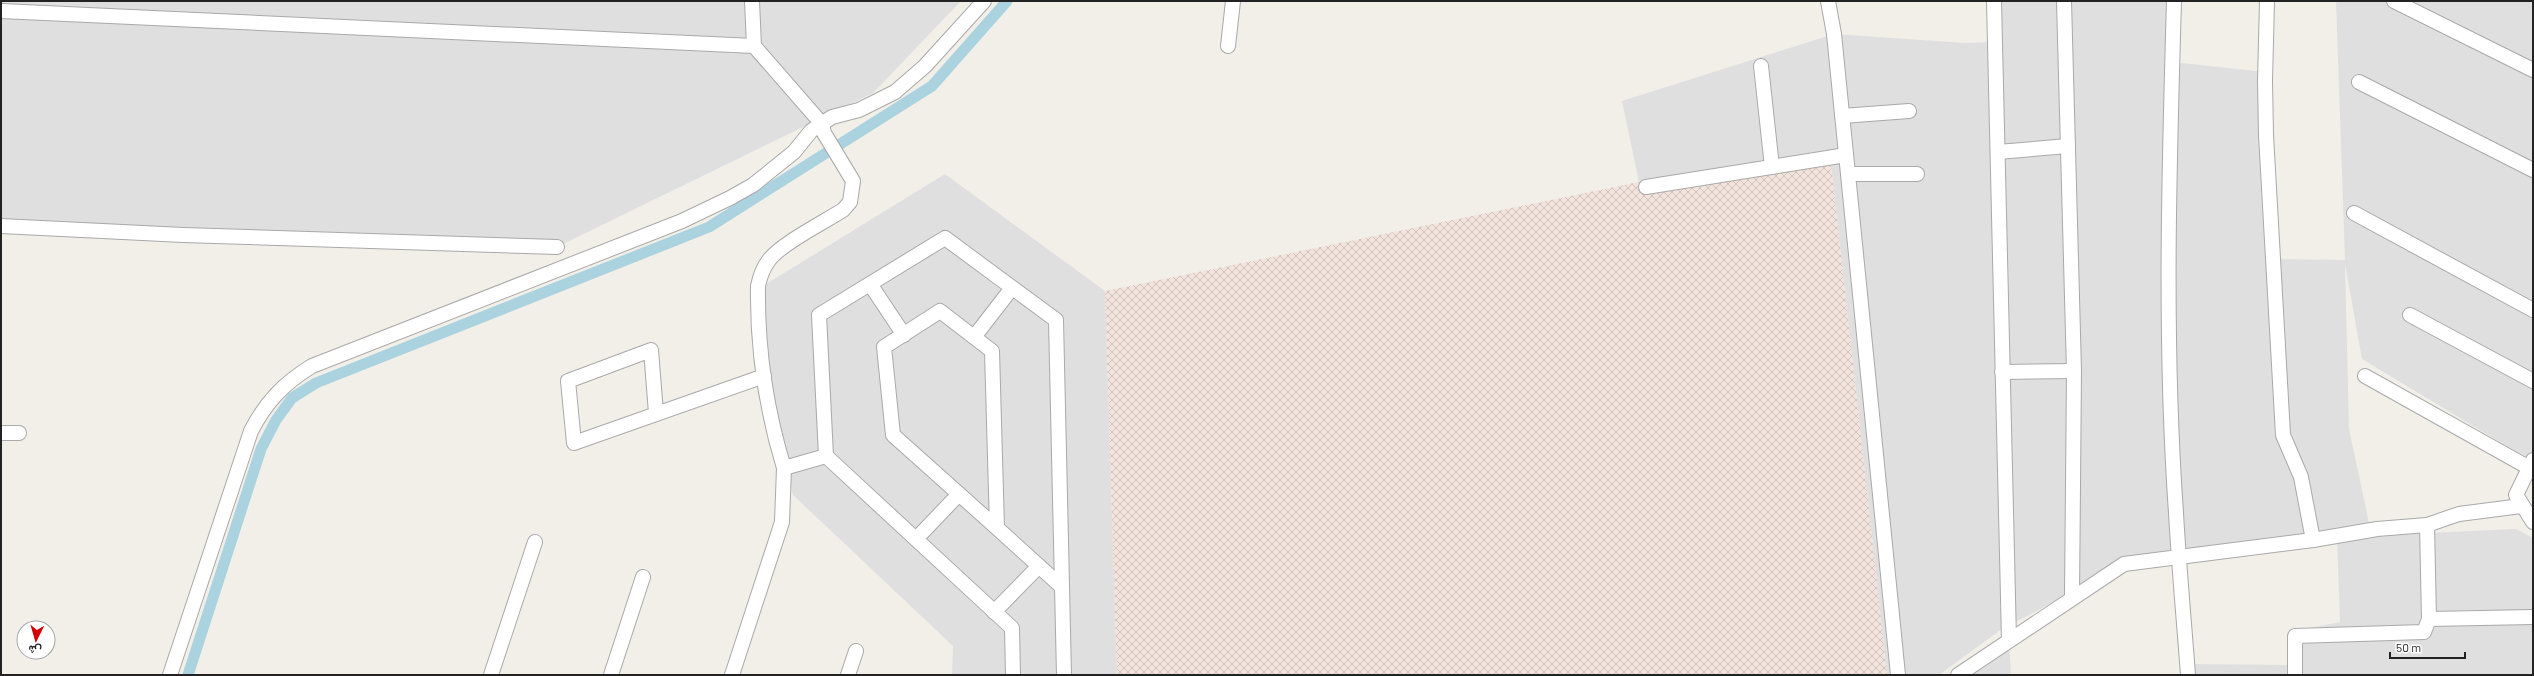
<svg xmlns="http://www.w3.org/2000/svg" width="2534" height="676" font-family="Barlow,Vazirmatn,sans-serif">
  <style>
    .residential { fill: #e0dfdf }
    .military { fill: url(#military-cross-hatch) }
    .lines { fill: none; stroke-linecap: round; stroke-linejoin: round }
    .canal { stroke: #aad3df; stroke-width: 11 }
    .minor-casing { stroke: #a9a9a9; stroke-width: 16 }
    .minor { stroke: #fff; stroke-width: 14 }
  </style>
  <defs>
    <pattern id="military-cross-hatch" width="8" height="8" patternUnits="userSpaceOnUse"><rect width="8" height="8" fill="#f3e3dd"/><path d="M0 0l8 8M0 8l8-8" fill="none" stroke="#d0c2bd"/></pattern>
  </defs>
  <rect width="100%" height="100%" fill="#f2efe9"/>
  <!-- residential -->
  <g class="residential">
    <path d="M 1,1 L 961,1 L 873,93 L 557,247 L 1,220 Z"/>
    <path d="M 1995,1 L 2173,1 L 2172,62 L 2265,72 L 2274,259 L 2345,260 L 2336,1 L 2533,1 L 2533,462 L 2362,359 L 2345,264 L 2349,429 L 2369,523 L 2124,564 L 1999,631 L 1939,675 L 1887,675 L 1831,164 L 1639,182 L 1622,101 L 1834,34 L 1965,43 L 1995,42 Z"/>
    <path d="M 945,174 L 1105,291 L 1117,675 L 952,675 L 953,646 L 793,495 L 773,413 L 763,286 Z"/>
    <path d="M 2516,529 L 2533,538 L 2533,675 L 2194,675 L 2194,664 L 2288,665 L 2289,632 L 2340,622 L 2337,537 Z"/>
    <path d="M 2009,640 L 2011,675 L 1959,675 Z"/>
  </g>
  <!-- military -->
  <path class="military" d="M 1831,164 L 1887,675 L 1117,675 L 1105,291 L 1639,182 Z"/>
  <g class="lines">
    <!-- canal -->
    <path class="canal" d="M 188,675 L 261,449 L 276,420 L 292,398 L 316,383 L 709,227 L 932,86 L 1007,1"/>
    <defs>
      <g id="minor">
        <path d="M 752,1 L 754,46 L 822,124 L 824,133 L 853,181 L 850,202 L 843,210 C 824,222 781,244 769,260 C 763,268 760,276 758,286 C 757,347 766,409 784,468"/>
        <path d="M 1828,1 L 1834,34 L 1898,675"/>
        <path d="M 1994,1 L 2009,640"/>
        <path d="M 2064,1 L 2074,371 L 2072,597"/>
        <path d="M 2174,1 C 2169,171 2164,343 2176,513 C 2179,567 2184,621 2188,675"/>
        <path d="M 2267,1 L 2265,81 L 2266,135 L 2283,435 L 2301,477 L 2313,540"/>
        <path d="M 2394,1 L 2533,70"/>
        <path d="M 1,11 L 754,46"/>
        <path d="M 1228,46 L 1233,1"/>
        <path d="M 1761,66 L 1772,167"/>
        <path d="M 2359,82 L 2533,170"/>
        <path d="M 1842,116 L 1909,111"/>
        <path d="M 1998,152 L 2068,146"/>
        <path d="M 1848,174 L 1917,174"/>
        <path d="M 1646,187 L 1846,155"/>
        <path d="M 2354,213 L 2533,310"/>
        <path d="M 1,226 L 183,235 L 557,247"/>
        <path d="M 870,284 L 904,335"/>
        <path d="M 2410,315 L 2533,381"/>
        <path d="M 974,337 L 1012,288"/>
        <path d="M 2002,372 L 2074,371"/>
        <path d="M 2365,376 L 2533,470"/>
        <path d="M 656,413 L 651,350 L 568,381 L 574,443 L 764,376"/>
        <path d="M 1,433 L 19,433"/>
        <path d="M 2533,460 L 2516,495 L 2533,522"/>
        <path d="M 2427,525 L 2429,619"/>
        <path d="M 997,528 L 893,435 L 884,347 L 940,311 L 992,351 L 997,528 L 1062,587"/>
        <path d="M 916,539 L 959,494"/>
        <path d="M 994,612 L 1039,566"/>
        <path d="M 170,675 L 251,431 C 266,402 284,383 312,366 L 682,221 L 730,198 L 753,185 L 794,152 L 811,131 L 832,117 L 859,110 L 895,92 L 925,66 L 984,1"/>
        <path d="M 491,675 L 535,542"/>
        <path d="M 611,675 L 643,577"/>
        <path d="M 732,675 L 782,522 L 784,468 L 826,456"/>
        <path d="M 848,675 L 856,651"/>
        <path d="M 1013,675 L 1012,628 L 826,456 L 819,315 L 945,238 L 1056,320 L 1064,675"/>
        <path d="M 1958,675 L 2124,564 L 2313,540 L 2377,529 L 2427,525 L 2459,514 L 2521,506"/>
        <path d="M 2295,675 L 2295,636 L 2424,632 L 2429,619 L 2533,617"/>
      </g>
    </defs>
    <!-- minor casing -->
    <use href="#minor" class="minor-casing"/>
    <!-- minor -->
    <use href="#minor" class="minor"/>
  </g>
  <!-- border -->
  <rect width="2534" height="676" fill="none" stroke="#222222" stroke-width="4"/>
  <!-- north arrow -->
  <g transform="translate(36 640) rotate(185)"><circle r="19" fill="#ffffff" stroke="#a7a7a7"/>
  <path d="M0-3L7 15L0 10L-7 15Z" fill="#d40000"/>
  <text y="-6" font-size="11" font-weight="bold" text-anchor="middle" fill="#222222">ش</text>
  </g>
  <!-- scale -->
  <path d="M2390 652v6h75v-6" fill="none" stroke="#222222" stroke-width="2"/>
  <text x="2396" y="652" font-size="12" fill="#222222" stroke="#ffffff" stroke-width="3" paint-order="stroke">50 m</text>
</svg>
